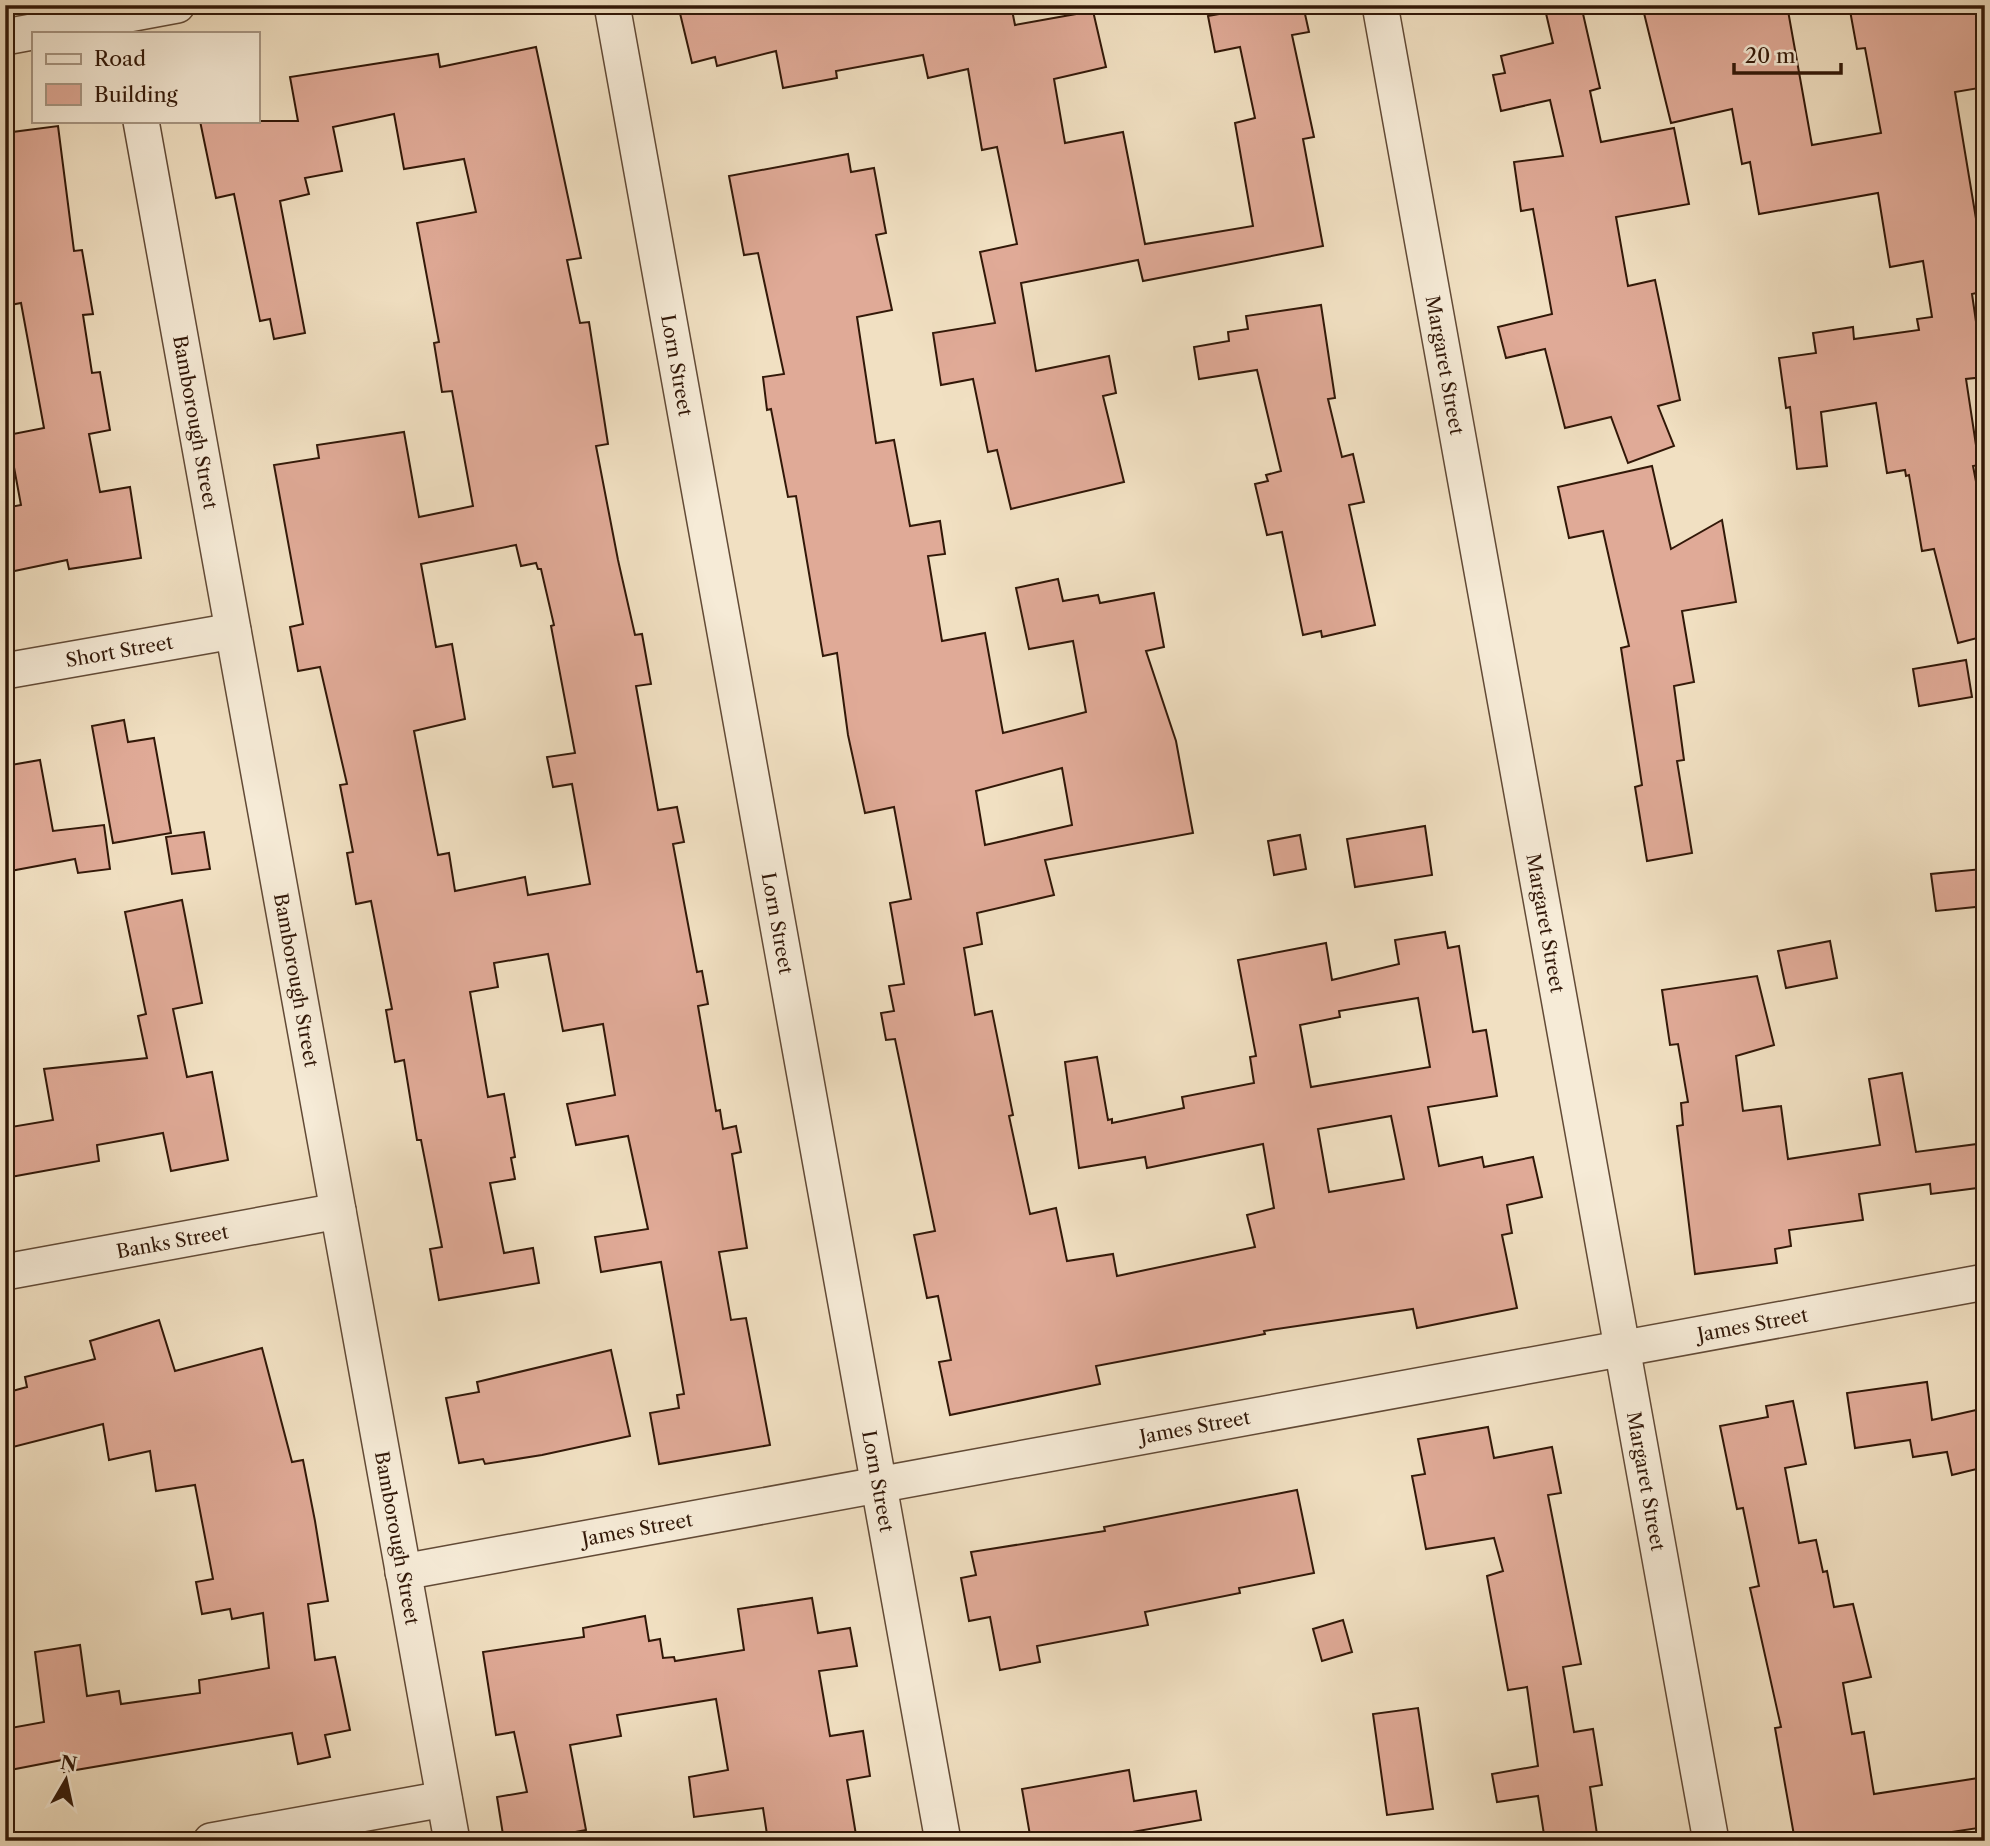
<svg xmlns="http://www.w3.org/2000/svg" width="1990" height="1846" font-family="'Libre Caslon Text',serif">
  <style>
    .building { fill: #e0aa97; stroke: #321808; stroke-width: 2; fill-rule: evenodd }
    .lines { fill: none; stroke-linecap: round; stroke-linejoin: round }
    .minor-casing { stroke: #624a36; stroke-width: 38 }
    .minor { stroke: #f6ebd7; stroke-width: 35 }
    .labels { text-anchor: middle; stroke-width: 5; stroke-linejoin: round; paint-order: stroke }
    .street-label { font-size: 19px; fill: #321808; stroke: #f6ebd7 }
  </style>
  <rect width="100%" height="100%" fill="#f1e0c2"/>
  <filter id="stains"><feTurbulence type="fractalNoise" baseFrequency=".00286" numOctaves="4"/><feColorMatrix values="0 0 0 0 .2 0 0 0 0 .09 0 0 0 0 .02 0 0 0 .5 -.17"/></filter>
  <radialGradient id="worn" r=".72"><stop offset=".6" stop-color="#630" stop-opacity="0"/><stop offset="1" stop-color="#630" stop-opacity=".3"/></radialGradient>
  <!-- building -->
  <g class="building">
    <path d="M 678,5 L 1011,5 L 1015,25 L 1093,11 L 1106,67 L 1054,79 L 1065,143 L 1123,132 L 1145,244 L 1253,226 L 1235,123 L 1255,118 L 1240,47 L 1215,52 L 1208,16 L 1225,13 L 1223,5 L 1303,5 L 1309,32 L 1292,35 L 1314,137 L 1303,139 L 1323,246 L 1143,281 L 1138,260 L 1021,283 L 1036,371 L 1109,356 L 1116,393 L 1103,396 L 1124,482 L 1011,509 L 997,450 L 988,452 L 973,379 L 941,385 L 933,333 L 995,323 L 980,252 L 1017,244 L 997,147 L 982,150 L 968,69 L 928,78 L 923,55 L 836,71 L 837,78 L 783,88 L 776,51 L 717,66 L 715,57 L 692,63 Z"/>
    <path d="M 1544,5 L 1581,5 L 1600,88 L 1590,91 L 1601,142 L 1674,128 L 1689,204 L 1616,217 L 1628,286 L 1655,280 L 1680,400 L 1658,406 L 1674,446 L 1628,463 L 1611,417 L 1565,428 L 1545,349 L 1506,358 L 1498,327 L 1552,314 L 1533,209 L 1521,211 L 1514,162 L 1563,156 L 1550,100 L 1501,111 L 1493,75 L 1505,73 L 1501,56 L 1553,43 Z"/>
    <path d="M 1642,5 L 1787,5 L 1812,145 L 1881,133 L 1865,48 L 1857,49 L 1849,5 L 1980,5 L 1985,34 L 1985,87 L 1955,92 L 1985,273 L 1985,291 L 1972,294 L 1984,377 L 1966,379 L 1979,465 L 1973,466 L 1985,528 L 1985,636 L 1958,643 L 1934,549 L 1922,551 L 1909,475 L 1906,476 L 1905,470 L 1887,473 L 1876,403 L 1821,412 L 1827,466 L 1797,469 L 1790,407 L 1786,408 L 1779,358 L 1816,353 L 1813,333 L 1853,327 L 1854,339 L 1919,330 L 1917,319 L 1932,317 L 1923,261 L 1890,267 L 1878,193 L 1759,214 L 1750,162 L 1742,164 L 1732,109 L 1671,123 Z"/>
    <path d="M 536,47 L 581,258 L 567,260 L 580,323 L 589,322 L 608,444 L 596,446 L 618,560 L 635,635 L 642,634 L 651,684 L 636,686 L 658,810 L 677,807 L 684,842 L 673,844 L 697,972 L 702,971 L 708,1004 L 698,1006 L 716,1111 L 720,1110 L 723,1129 L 736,1126 L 741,1152 L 732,1154 L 747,1248 L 719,1252 L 731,1320 L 746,1318 L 770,1445 L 659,1464 L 650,1413 L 679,1408 L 677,1395 L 684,1394 L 661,1262 L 601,1272 L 595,1237 L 648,1229 L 628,1136 L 576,1145 L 567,1104 L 615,1095 L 603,1024 L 563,1031 L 548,954 L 494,963 L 498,987 L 470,992 L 488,1097 L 504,1094 L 515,1157 L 511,1158 L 515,1179 L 490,1183 L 504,1253 L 533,1248 L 539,1283 L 439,1300 L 430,1249 L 442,1247 L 421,1140 L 417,1140 L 404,1060 L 395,1062 L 386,1010 L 392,1009 L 371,901 L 356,904 L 347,853 L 353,852 L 340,785 L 347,784 L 320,667 L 298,671 L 290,627 L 303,624 L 274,465 L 319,458 L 317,445 L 404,432 L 419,517 L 473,506 L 452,391 L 442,392 L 434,343 L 439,342 L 417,223 L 476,212 L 464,159 L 404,169 L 394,114 L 333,127 L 342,171 L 305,178 L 309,194 L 280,201 L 305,333 L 274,339 L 270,319 L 260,321 L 234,194 L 216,198 L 200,121 L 298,121 L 290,77 L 438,54 L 440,67 ZM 516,545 L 521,566 L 536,563 L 538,569 L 541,569 L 554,625 L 551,626 L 575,753 L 547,757 L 553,787 L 572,784 L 590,884 L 528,895 L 525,877 L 455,891 L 449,853 L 438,855 L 414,731 L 465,719 L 452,644 L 436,647 L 421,564 Z"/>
    <path d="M 58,126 L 74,251 L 82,250 L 93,314 L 83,315 L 92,373 L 100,372 L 110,430 L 89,434 L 100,492 L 130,487 L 141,558 L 69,569 L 67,560 L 5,573 L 5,508 L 21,505 L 8,435 L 44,428 L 21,303 L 5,306 L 5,133 Z"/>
    <path d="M 848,154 L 851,172 L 874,168 L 886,233 L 876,235 L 892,310 L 857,317 L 876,443 L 894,440 L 910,526 L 940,521 L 945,554 L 928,556 L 942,641 L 985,633 L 1003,733 L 1086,712 L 1073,641 L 1029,649 L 1016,588 L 1058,579 L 1063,601 L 1098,595 L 1100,603 L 1154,593 L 1164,647 L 1146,651 L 1176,741 L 1193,833 L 1045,860 L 1054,895 L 977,913 L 982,944 L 964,948 L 975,1015 L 992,1011 L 1013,1115 L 1009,1116 L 1030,1214 L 1056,1208 L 1067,1261 L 1113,1254 L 1117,1276 L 1255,1247 L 1247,1215 L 1274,1208 L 1263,1144 L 1147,1168 L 1145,1157 L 1079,1168 L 1065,1062 L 1097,1057 L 1108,1120 L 1112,1119 L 1112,1123 L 1184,1108 L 1182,1097 L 1254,1083 L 1250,1057 L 1256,1056 L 1238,960 L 1326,943 L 1332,980 L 1399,964 L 1395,940 L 1445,932 L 1448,948 L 1459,946 L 1473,1032 L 1486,1030 L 1497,1096 L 1428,1107 L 1439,1166 L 1482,1157 L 1484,1167 L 1533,1157 L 1542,1197 L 1507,1205 L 1512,1233 L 1502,1235 L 1517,1308 L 1417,1328 L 1413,1309 L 1264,1331 L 1265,1334 L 1096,1366 L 1100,1384 L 950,1415 L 939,1362 L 951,1360 L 938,1296 L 927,1298 L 914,1235 L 935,1231 L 895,1039 L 886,1040 L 881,1013 L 894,1011 L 889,986 L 904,984 L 890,903 L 911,899 L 894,807 L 865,813 L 848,735 L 837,653 L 823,656 L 796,496 L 788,497 L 771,409 L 767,410 L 763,377 L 784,374 L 758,253 L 744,255 L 729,176 ZM 1062,768 L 1072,825 L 985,845 L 976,791 ZM 1418,998 L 1430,1067 L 1311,1087 L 1300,1025 L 1340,1017 L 1339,1011 ZM 1391,1116 L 1404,1179 L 1329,1192 L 1318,1129 Z"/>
    <path d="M 1321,305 L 1335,398 L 1328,399 L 1342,457 L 1353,454 L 1364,502 L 1349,505 L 1375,625 L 1322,637 L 1321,631 L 1303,635 L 1282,532 L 1267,535 L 1255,484 L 1268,481 L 1266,475 L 1281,471 L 1257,370 L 1199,379 L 1194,347 L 1229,341 L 1228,332 L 1248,329 L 1246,316 Z"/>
    <path d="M 1652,466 L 1671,549 L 1722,520 L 1736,602 L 1682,611 L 1694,682 L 1674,686 L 1684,760 L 1677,761 L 1692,853 L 1647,861 L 1635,787 L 1642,785 L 1621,648 L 1629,646 L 1603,531 L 1569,538 L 1558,487 Z"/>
    <path d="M 1966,660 L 1972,697 L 1919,706 L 1913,669 Z"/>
    <path d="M 124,720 L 128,742 L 154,738 L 171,833 L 113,843 L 92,726 Z"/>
    <path d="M 40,760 L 53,831 L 104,825 L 110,869 L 78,873 L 75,859 L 5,872 L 5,766 Z"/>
    <path d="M 1425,826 L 1432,875 L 1355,887 L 1347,839 Z"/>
    <path d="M 204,832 L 210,869 L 172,874 L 166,837 Z"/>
    <path d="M 1300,835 L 1306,869 L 1274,875 L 1268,841 Z"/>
    <path d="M 1982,869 L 1985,906 L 1936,911 L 1931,874 Z"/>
    <path d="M 182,900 L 202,1003 L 173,1009 L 187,1077 L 212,1072 L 228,1160 L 171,1171 L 163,1133 L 97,1145 L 99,1161 L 5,1178 L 5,1128 L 53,1120 L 44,1069 L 147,1058 L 138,1016 L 146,1014 L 125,912 Z"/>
    <path d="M 1830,941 L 1837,978 L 1786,988 L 1778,951 Z"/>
    <path d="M 1757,976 L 1774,1045 L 1736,1056 L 1743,1111 L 1781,1106 L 1788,1159 L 1880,1145 L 1869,1079 L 1902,1073 L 1916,1152 L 1985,1143 L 1985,1187 L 1931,1194 L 1930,1184 L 1859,1194 L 1863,1220 L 1789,1230 L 1791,1246 L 1775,1249 L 1777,1263 L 1695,1274 L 1677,1126 L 1683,1125 L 1681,1103 L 1688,1102 L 1678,1044 L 1670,1045 L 1662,990 Z"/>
    <path d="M 159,1320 L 175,1371 L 262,1348 L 292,1462 L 303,1460 L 315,1521 L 328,1601 L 308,1604 L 315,1660 L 335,1657 L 350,1730 L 325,1735 L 330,1757 L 298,1764 L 292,1733 L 64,1772 L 62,1760 L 5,1771 L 5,1729 L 44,1722 L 35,1652 L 80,1645 L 87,1696 L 119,1691 L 121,1704 L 200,1693 L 199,1680 L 269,1668 L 263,1613 L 232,1619 L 230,1609 L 202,1614 L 196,1582 L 213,1579 L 195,1485 L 156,1491 L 150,1451 L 109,1460 L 103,1424 L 5,1449 L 5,1393 L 27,1387 L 25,1377 L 95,1359 L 90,1341 Z"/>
    <path d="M 611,1350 L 630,1436 L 542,1455 L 485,1464 L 483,1459 L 459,1463 L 446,1398 L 479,1392 L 477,1382 Z"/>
    <path d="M 1927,1382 L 1932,1420 L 1985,1408 L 1985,1467 L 1952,1475 L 1947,1452 L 1913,1457 L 1910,1440 L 1855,1448 L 1847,1393 Z"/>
    <path d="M 1793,1401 L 1806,1464 L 1785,1468 L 1799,1543 L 1816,1540 L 1823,1572 L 1827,1571 L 1834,1607 L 1853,1604 L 1871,1677 L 1843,1683 L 1852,1734 L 1864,1732 L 1874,1794 L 1985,1777 L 1985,1827 L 1892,1841 L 1795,1841 L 1775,1728 L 1781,1727 L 1750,1588 L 1759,1586 L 1743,1508 L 1737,1509 L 1720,1426 L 1768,1417 L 1766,1406 Z"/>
    <path d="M 1488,1427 L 1494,1458 L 1552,1447 L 1561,1493 L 1548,1495 L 1581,1664 L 1563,1667 L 1574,1732 L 1593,1729 L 1602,1785 L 1590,1787 L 1598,1841 L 1545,1841 L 1538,1796 L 1497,1802 L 1492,1774 L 1538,1766 L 1527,1687 L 1508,1690 L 1487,1576 L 1503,1571 L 1494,1538 L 1426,1549 L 1412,1476 L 1425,1474 L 1418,1439 Z"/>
    <path d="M 1297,1490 L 1314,1573 L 1239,1588 L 1240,1593 L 1145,1612 L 1148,1625 L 1037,1646 L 1040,1662 L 1000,1670 L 990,1617 L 969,1621 L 961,1578 L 976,1575 L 971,1552 L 1105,1531 L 1104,1527 Z"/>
    <path d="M 812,1598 L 818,1633 L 850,1628 L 857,1666 L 819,1671 L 830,1736 L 863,1731 L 870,1776 L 847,1780 L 857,1841 L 768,1841 L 763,1808 L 694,1817 L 689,1777 L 728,1770 L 716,1699 L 617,1715 L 621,1736 L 570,1745 L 586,1830 L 527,1841 L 504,1841 L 497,1797 L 527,1792 L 514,1732 L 496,1735 L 483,1652 L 584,1637 L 583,1628 L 645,1616 L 649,1641 L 660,1639 L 663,1658 L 674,1657 L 675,1661 L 744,1650 L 738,1609 Z"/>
    <path d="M 1343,1620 L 1352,1652 L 1322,1661 L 1313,1629 Z"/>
    <path d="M 1418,1708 L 1433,1809 L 1387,1815 L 1373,1714 Z"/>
    <path d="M 1129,1770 L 1134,1801 L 1196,1791 L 1201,1820 L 1081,1841 L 1031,1841 L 1022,1789 Z"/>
  </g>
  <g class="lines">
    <defs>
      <g id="minor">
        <path id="s1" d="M 612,5 L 943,1841"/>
        <path id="s2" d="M 1380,5 L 1711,1841"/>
        <path d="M 5,37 L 177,5"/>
        <path id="s3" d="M 141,121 L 452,1841"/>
        <path id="s4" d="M 5,671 L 233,631"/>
        <path id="s5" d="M 5,1272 L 338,1211"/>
        <path id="s6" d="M 403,1572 L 1985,1282"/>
        <path d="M 211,1841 L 444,1799"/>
      </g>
    </defs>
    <!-- minor casing -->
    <use href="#minor" class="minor-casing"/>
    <!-- minor -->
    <use href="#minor" class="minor"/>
  </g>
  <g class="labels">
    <!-- street labels -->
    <g class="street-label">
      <text dy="7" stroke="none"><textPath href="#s1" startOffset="366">Lorn Street</textPath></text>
      <text dy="7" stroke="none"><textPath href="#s2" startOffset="366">Margaret Street</textPath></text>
      <text dy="7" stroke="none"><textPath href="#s3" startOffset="306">Bamborough Street</textPath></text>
      <text dy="7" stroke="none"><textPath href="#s4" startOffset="116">Short Street</textPath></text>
      <text dy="7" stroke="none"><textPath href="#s1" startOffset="933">Lorn Street</textPath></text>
      <text dy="7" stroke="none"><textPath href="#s2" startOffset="933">Margaret Street</textPath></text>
      <text dy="7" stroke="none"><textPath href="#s3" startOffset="873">Bamborough Street</textPath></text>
      <text dy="7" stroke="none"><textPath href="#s5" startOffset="170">Banks Street</textPath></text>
      <text dy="7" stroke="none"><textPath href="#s6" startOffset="1372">James Street</textPath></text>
      <text dy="7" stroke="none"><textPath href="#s6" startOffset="805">James Street</textPath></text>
      <text dy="7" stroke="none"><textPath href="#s1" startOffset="1500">Lorn Street</textPath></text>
      <text dy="7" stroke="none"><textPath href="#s2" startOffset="1500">Margaret Street</textPath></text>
      <text dy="7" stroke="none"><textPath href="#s6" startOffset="238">James Street</textPath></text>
      <text dy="7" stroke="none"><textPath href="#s3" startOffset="1440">Bamborough Street</textPath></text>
    </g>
  </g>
  <!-- margin -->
  <rect width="1990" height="1846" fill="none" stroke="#f1e0c2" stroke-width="28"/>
  <rect x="7" y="7" width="1976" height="1832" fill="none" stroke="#321808" stroke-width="3.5"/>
  <rect x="14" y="14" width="1962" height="1818" fill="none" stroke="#321808" stroke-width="2"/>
  <!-- legend -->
  <rect x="32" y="32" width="228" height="91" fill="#f6ebd7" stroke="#a89784" stroke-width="2"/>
  <rect x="46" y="54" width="35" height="10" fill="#f6ebd7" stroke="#a89784" stroke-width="2"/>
  <text x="94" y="66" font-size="21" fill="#321808">Road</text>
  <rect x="46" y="84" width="35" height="21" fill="#e0aa97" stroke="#a89784" stroke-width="2"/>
  <text x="94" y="102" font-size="21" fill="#321808">Building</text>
  <!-- north arrow -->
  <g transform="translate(66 1780) rotate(9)" stroke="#f6ebd7" stroke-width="5" paint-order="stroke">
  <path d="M0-5L12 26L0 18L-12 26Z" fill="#321808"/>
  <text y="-10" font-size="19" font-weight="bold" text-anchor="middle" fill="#321808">N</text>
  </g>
  <!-- scale -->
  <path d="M1734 63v10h107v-10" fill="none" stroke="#321808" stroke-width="3.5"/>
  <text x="1745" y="63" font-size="21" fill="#321808" stroke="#f6ebd7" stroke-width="5" paint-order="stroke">20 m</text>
  <rect width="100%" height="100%" filter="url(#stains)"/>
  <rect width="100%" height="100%" fill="url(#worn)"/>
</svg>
